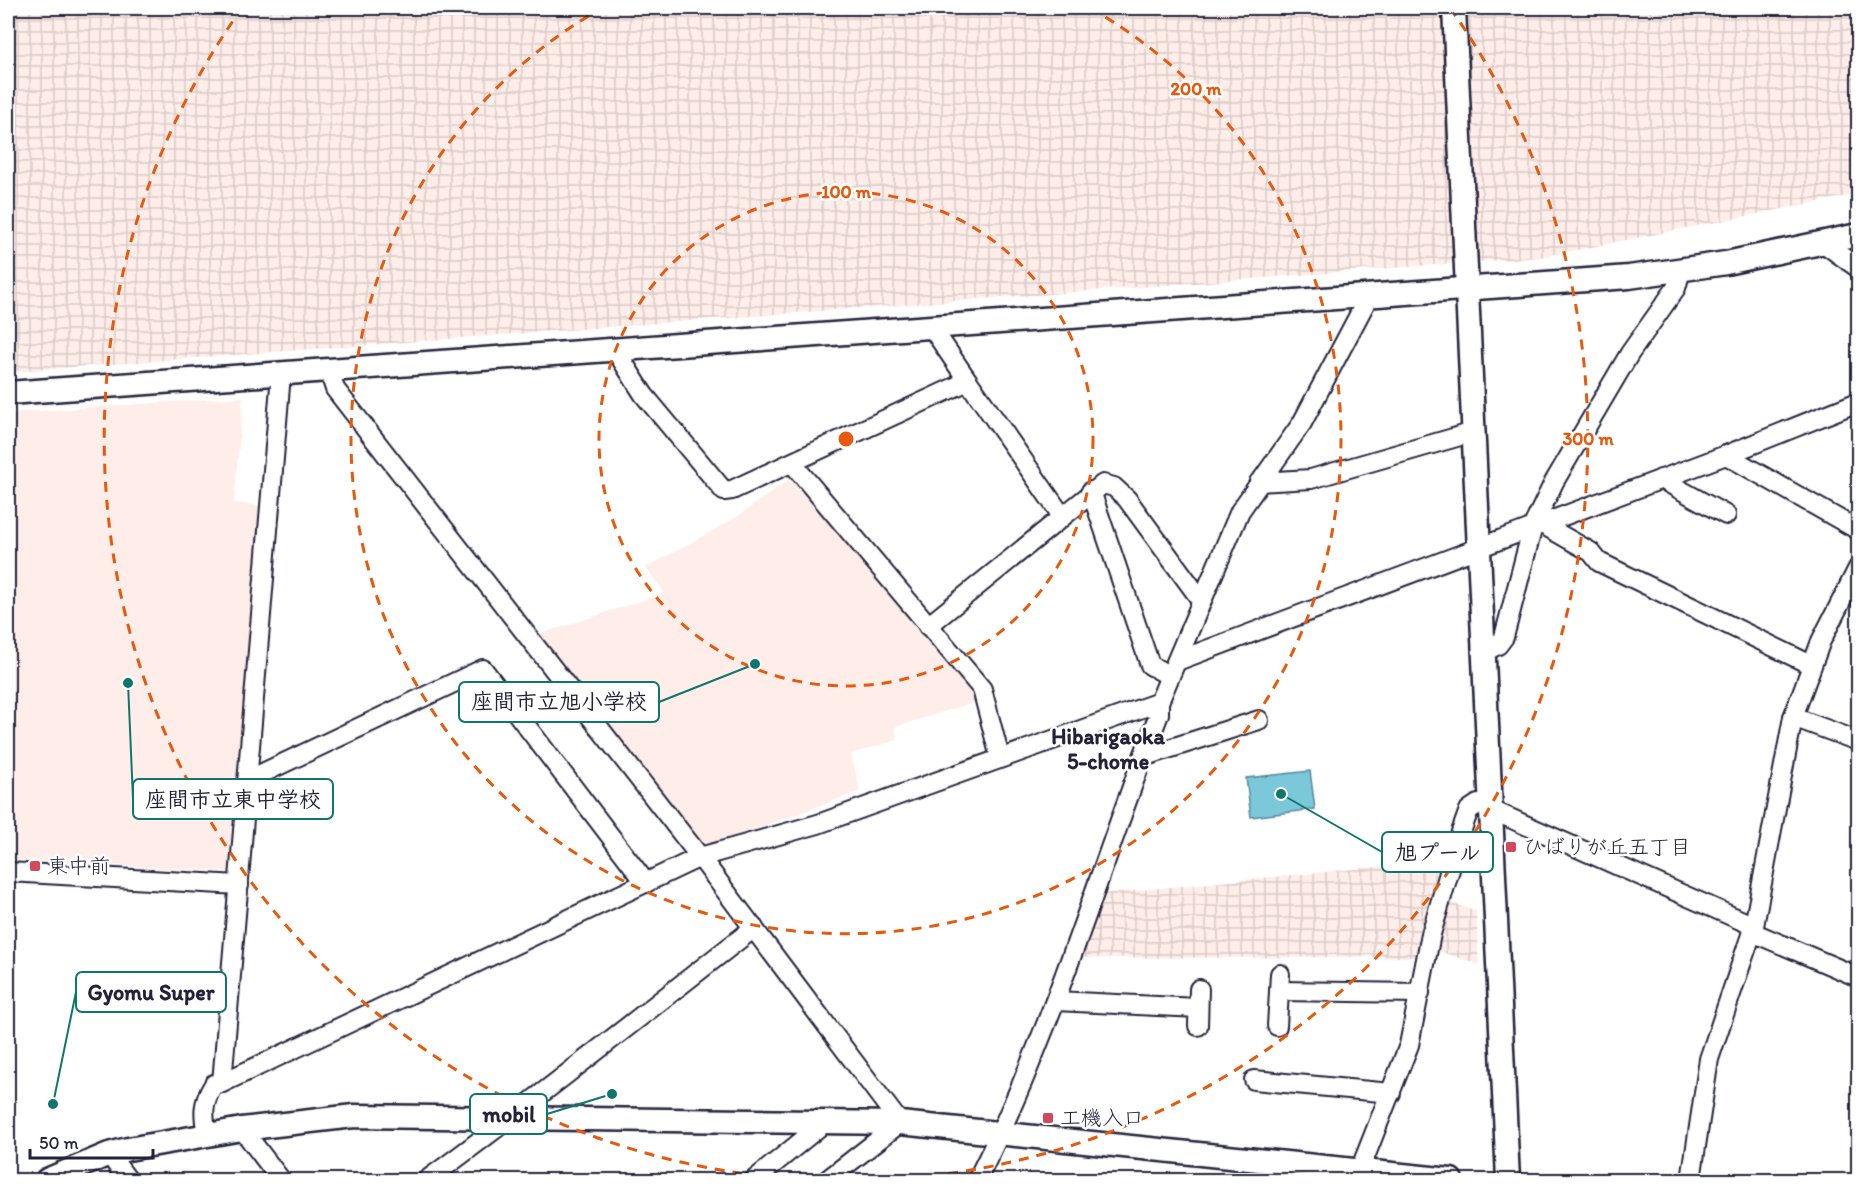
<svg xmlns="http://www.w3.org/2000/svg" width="1866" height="1188" font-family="Itim,'Klee One',sans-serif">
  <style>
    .built { fill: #feede8 }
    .industrial { fill: url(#industrial-grid) }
    .water { fill: #7ac8d9; stroke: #57869a; stroke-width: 1.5 }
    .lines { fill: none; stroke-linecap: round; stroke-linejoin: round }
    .minor-casing { stroke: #22223b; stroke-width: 22 }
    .tertiary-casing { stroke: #22223b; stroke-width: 27 }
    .minor { stroke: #fff; stroke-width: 18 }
    .tertiary { stroke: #fff; stroke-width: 22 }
    .ring { fill: none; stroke: #e8590c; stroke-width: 3; stroke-dasharray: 10 8 }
    .poi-dot { fill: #d1495b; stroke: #fff; stroke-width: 2 }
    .labels { text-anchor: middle; stroke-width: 5; stroke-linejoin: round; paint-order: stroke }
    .poi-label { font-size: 21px; fill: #22223b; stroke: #fff; text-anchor: start }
    .neighbourhood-label { font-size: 22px; font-weight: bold; fill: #22223b; stroke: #fff }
    .centre { fill: #e8590c; stroke: #fff; stroke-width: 3 }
    .ring-label { font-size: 18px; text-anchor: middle; font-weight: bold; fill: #e8590c; stroke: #fff; stroke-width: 5; stroke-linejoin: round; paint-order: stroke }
    .leader { fill: none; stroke: #0f766e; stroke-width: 2 }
    .callout-dot { fill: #0f766e; stroke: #fff; stroke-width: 2 }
    .callout { fill: #fff; stroke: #0f766e; stroke-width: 2 }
    .callout-label { font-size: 22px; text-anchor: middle; font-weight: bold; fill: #22223b }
  </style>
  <defs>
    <pattern id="industrial-grid" width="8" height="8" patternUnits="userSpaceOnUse" patternTransform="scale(1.5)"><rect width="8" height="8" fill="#feede8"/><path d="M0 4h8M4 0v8" fill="none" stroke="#d9cbc8"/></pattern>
  </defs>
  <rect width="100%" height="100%" fill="#fff"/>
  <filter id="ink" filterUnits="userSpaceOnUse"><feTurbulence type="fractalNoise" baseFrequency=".0167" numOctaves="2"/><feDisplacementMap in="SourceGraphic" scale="12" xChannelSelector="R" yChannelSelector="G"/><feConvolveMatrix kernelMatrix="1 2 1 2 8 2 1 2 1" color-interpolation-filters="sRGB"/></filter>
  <g filter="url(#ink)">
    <!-- built -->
    <g class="built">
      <path d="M 243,397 L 234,503 L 263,506 L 232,872 L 8,859 L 8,413 Z"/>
      <path d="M 791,478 L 800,479 L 972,692 L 975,702 L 895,727 L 897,740 L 851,754 L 860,791 L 706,847 L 538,635 L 665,593 L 646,568 L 737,517 Z"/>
    </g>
    <!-- industrial -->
    <g class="industrial">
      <path d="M 8,8 L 1858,8 L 1858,194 L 1541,257 L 8,372 Z"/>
      <path d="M 1445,860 L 1434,898 L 1476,911 L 1479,965 L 1421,945 L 1417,957 L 1080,958 L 1100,894 Z"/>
    </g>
    <!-- water -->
    <path class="water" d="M 1310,771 L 1315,809 L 1251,817 L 1246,778 Z"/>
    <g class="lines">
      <defs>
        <g id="minor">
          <path d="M 1822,242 L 1858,268"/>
          <path d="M 932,328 L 968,381"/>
          <path d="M 616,351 L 644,395 L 724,491 L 732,490 L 968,381 L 1062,516"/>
          <path d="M 329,371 L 335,389 L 700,857 L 900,1123 L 827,1180"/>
          <path d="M 1726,455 L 1858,530"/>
          <path d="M 792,463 L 982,689 L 1000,758"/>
          <path d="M 1661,479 L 1726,515"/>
          <path d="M 1259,482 L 1311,479 L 1474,432"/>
          <path d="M 1091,491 L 1150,665 L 1170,676"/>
          <path d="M 1540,523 L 1591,552 L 1599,562 L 1811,665"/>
          <path d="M 928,626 L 1103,484 L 1114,487 L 1127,499 L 1201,600"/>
          <path d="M 1483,652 L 1498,645 L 1504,637 L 1533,526 L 1554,482 L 1630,353 L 1676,288 L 1681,270"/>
          <path d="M 1177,661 L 1726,455 L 1858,402"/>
          <path d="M 1793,717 L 1858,741"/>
          <path d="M 1143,757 L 1259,720"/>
          <path d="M 248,780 L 483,669 L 646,883"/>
          <path d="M 8,872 L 239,885"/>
          <path d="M 1752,932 L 1858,977"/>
          <path d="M 1279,991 L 1420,993"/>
          <path d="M 1056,1001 L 1198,1008"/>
          <path d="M 1198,1026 L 1199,989"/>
          <path d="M 1277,1026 L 1280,974"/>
          <path d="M 1254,1080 L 1391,1093"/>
          <path d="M 222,1083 L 281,374"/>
          <path d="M 242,1129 L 281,1180"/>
          <path d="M 207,1135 C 203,1114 202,1103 214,1084 L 222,1083 L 700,857 L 818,824 L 1159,702 L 1240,511 L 1302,423 L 1368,298"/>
          <path d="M 109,1154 L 128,1180"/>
          <path d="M 427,1180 C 538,1099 645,1012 754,928"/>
          <path d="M 754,1180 L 824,1123"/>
          <path d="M 977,1180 C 1053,1031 1099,870 1159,714 L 1159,702"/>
          <path d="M 1356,1180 L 1409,1045 L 1431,934 L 1461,832 L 1469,810 L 1478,804 L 1754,926"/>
          <path d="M 1691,1180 L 1709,1059 L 1754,926 L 1793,717 L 1821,641 L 1858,568"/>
        </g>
        <g id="tertiary">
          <path d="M 1454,8 L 1508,1180"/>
          <path d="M 8,393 L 1629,277 L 1726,263 L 1858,235"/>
          <path d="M 47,1180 L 109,1154 L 128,1149 L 242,1129 L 354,1116 L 900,1123 L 1451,1180"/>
        </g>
      </defs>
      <!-- minor casing -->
      <use href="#minor" class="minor-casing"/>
      <!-- tertiary casing -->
      <use href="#tertiary" class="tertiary-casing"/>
      <!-- minor -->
      <use href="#minor" class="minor"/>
      <!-- tertiary -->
      <use href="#tertiary" class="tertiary"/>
    </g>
  </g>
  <!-- distance rings -->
  <g class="ring">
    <circle cx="846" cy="439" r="247"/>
    <path d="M1090 8A495 495 0 1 1 602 8"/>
    <path d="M814 1180A742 742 0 0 1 242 8M1450 8A742 742 0 0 1 878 1180"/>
  </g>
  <!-- markers -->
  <g class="poi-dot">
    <rect x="1505" y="841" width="12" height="12" rx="3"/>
    <rect x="29" y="860" width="12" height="12" rx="3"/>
    <rect x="1042" y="1112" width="12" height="12" rx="3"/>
  </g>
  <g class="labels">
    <!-- poi labels -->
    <g class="poi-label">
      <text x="1523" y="854">ひばりが丘五丁目</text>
      <text x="47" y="873">東中前</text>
      <text x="1060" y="1125">工機入口</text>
    </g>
    <!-- neighbourhood labels -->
    <g class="neighbourhood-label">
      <text x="1108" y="744">Hibarigaoka<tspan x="1108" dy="25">5-chome</tspan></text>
    </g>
  </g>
  <circle cx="846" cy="439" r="9" class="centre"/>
  <g class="ring-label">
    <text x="1196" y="95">200 m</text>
    <text x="846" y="198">100 m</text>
    <text x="1588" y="445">300 m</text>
  </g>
  <!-- callouts -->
  <path class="leader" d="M755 664L659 702M128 683L133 799M1281 794L1382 852M53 1104L76 992M612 1094L547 1114"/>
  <g class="callout-dot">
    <circle cx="755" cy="664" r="6"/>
    <circle cx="128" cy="683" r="6"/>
    <circle cx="1281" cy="794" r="6"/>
    <circle cx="53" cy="1104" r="6"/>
    <circle cx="612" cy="1094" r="6"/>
  </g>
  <g class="callout">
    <rect x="459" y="682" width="200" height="40" rx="6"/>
    <rect x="133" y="779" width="200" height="40" rx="6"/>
    <rect x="1382" y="832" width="111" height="40" rx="6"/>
    <rect x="76" y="972" width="150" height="40" rx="6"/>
    <rect x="470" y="1094" width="77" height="40" rx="6"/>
  </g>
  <g class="callout-label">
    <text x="559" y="709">座間市立旭小学校</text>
    <text x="233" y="807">座間市立東中学校</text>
    <text x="1438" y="860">旭プール</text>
    <text x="151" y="1000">Gyomu Super</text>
    <text x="509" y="1122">mobil</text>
  </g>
  <!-- margin -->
  <rect width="1866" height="1188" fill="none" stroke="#fff" stroke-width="30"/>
  <rect x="15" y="15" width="1836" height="1158" fill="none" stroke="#22223b" stroke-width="2" filter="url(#ink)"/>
  <!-- scale -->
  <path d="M30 1149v9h123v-9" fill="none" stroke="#22223b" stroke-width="3"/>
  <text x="39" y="1149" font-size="18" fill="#22223b" stroke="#ffffff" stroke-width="4.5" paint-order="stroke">50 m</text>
</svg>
